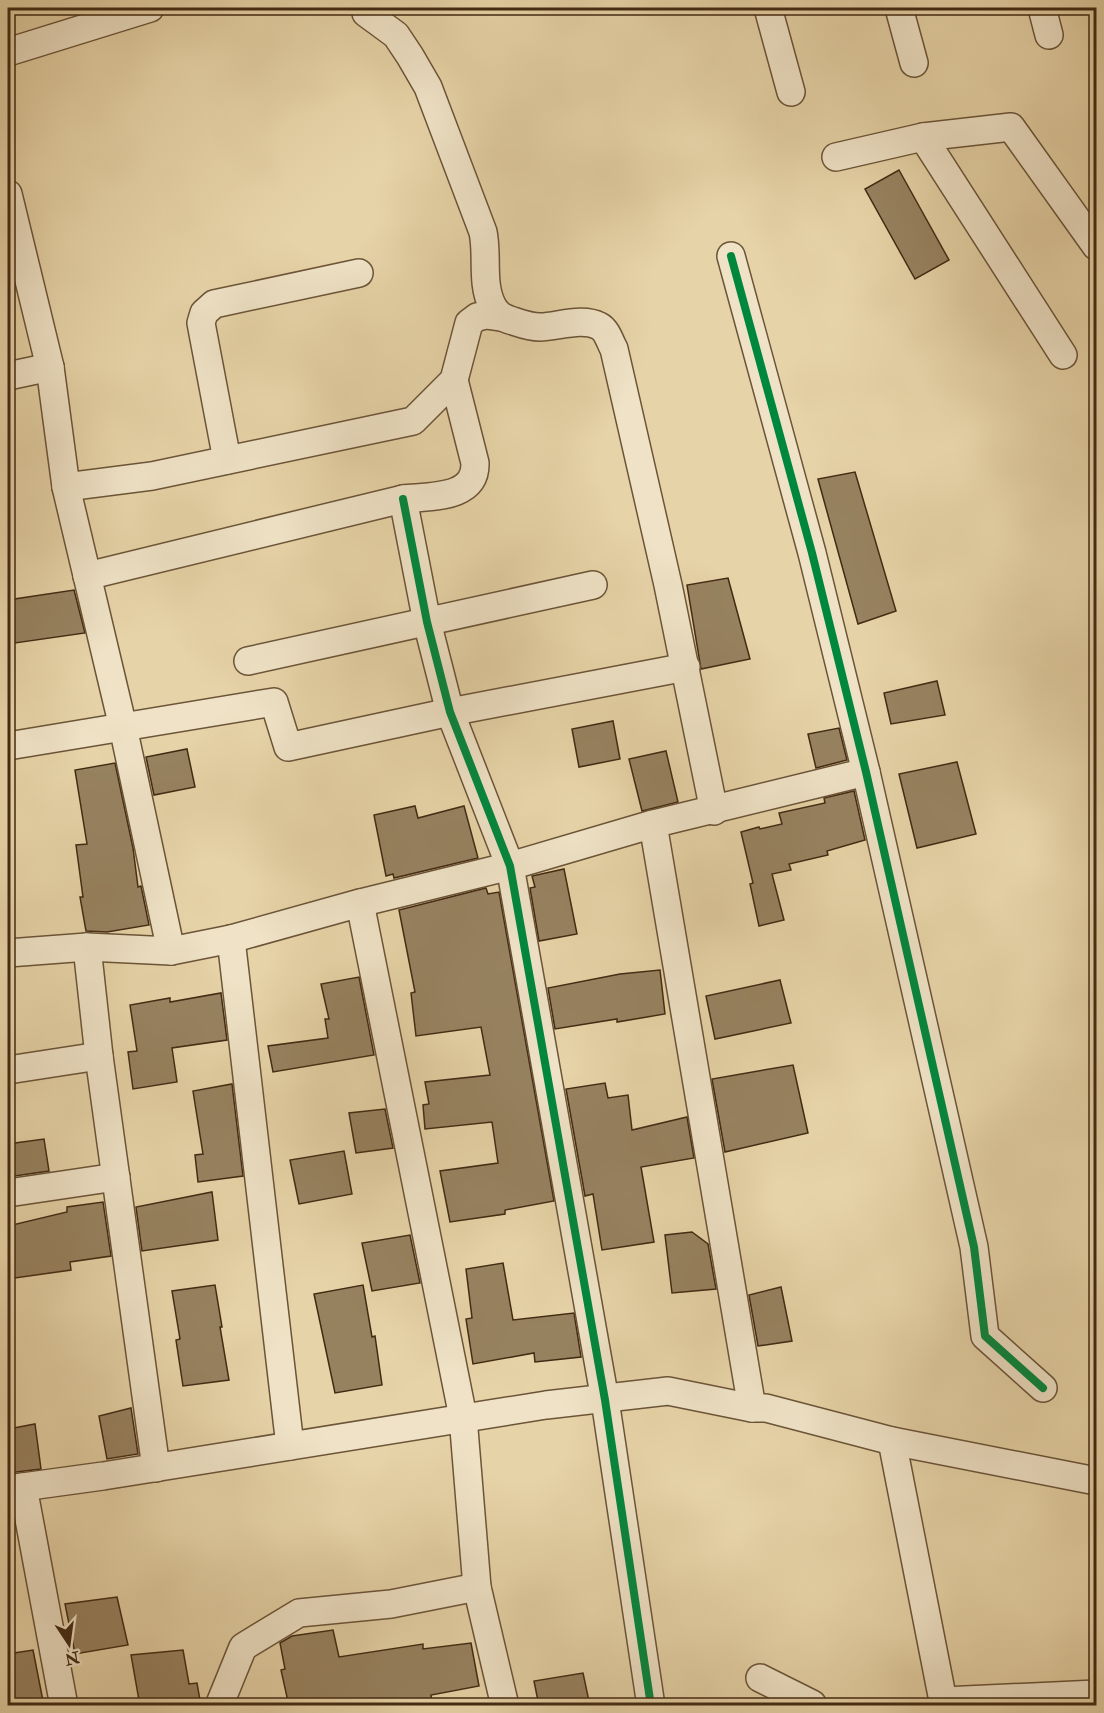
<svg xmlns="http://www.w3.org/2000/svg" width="1104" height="1713" font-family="'IM FELL Double Pica',serif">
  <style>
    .building { fill: #978260; stroke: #422a13; stroke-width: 1.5 }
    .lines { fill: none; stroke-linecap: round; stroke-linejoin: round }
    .minor-casing { stroke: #6b5438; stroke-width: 30 }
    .minor { stroke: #efe2c6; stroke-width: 27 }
    .cycleway-casing { stroke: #efe2c6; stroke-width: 11 }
    .cycleway { stroke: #00873e; stroke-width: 8 }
  </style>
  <rect width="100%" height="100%" fill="#e6d3a7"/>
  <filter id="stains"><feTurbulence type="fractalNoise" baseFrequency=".00333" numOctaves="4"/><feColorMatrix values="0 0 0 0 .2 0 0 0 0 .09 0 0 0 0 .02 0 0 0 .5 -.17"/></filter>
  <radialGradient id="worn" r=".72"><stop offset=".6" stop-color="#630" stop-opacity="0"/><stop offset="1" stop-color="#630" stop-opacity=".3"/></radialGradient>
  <!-- building -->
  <g class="building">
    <path d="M 899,170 L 949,260 L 915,279 L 865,189 Z"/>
    <path d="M 855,472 L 896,611 L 858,624 L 818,479 Z"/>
    <path d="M 728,578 L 750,659 L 701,669 L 687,585 Z"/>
    <path d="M 74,590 L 85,633 L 8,644 L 8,600 Z"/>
    <path d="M 937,681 L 945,715 L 891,724 L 884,693 Z"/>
    <path d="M 613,721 L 620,759 L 579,767 L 572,729 Z"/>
    <path d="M 839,728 L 847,760 L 816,768 L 808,734 Z"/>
    <path d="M 187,749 L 195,787 L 154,795 L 146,757 Z"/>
    <path d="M 666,751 L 678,802 L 642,811 L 629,759 Z"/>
    <path d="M 957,762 L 976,834 L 917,848 L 899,774 Z"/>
    <path d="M 115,763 L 133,848 L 138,887 L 141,886 L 149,925 L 107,932 L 86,931 L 80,897 L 83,897 L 76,845 L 87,844 L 75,770 Z"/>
    <path d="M 854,791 L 865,840 L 827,851 L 828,855 L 789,864 L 791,870 L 772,874 L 784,920 L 759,926 L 750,884 L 753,883 L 741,832 L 759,827 L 760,829 L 782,824 L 779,813 L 825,803 L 824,798 Z"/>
    <path d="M 415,806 L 418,818 L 464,806 L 478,858 L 394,878 L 393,874 L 386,876 L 374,815 Z"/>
    <path d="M 564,869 L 577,934 L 539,941 L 530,888 L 535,887 L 532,876 Z"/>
    <path d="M 486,888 L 488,894 L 499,892 L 554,1201 L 505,1210 L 505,1214 L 450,1222 L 440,1171 L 498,1163 L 492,1122 L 425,1129 L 423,1105 L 429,1104 L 425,1082 L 490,1075 L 481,1027 L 416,1036 L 411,993 L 415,992 L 399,910 Z"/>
    <path d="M 660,970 L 665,1014 L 617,1022 L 617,1019 L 555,1029 L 548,988 L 620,974 Z"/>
    <path d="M 359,977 L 374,1055 L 273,1072 L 268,1046 L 328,1038 L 325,1019 L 329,1019 L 321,984 Z"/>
    <path d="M 780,980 L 791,1023 L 715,1039 L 706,996 Z"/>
    <path d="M 221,993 L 227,1040 L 172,1048 L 177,1082 L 133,1089 L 128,1052 L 137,1051 L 130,1005 L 170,998 L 170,1002 Z"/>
    <path d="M 793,1065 L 808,1133 L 725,1152 L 712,1079 Z"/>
    <path d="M 605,1083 L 608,1098 L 628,1095 L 632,1130 L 687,1117 L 694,1158 L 641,1167 L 654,1242 L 602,1250 L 593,1194 L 585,1196 L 566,1089 Z"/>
    <path d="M 232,1084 L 243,1176 L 198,1182 L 195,1155 L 203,1154 L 193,1091 Z"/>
    <path d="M 385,1109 L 393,1148 L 356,1153 L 349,1113 Z"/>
    <path d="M 44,1139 L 49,1171 L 8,1177 L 8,1144 Z"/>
    <path d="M 344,1151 L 352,1194 L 299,1204 L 290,1160 Z"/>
    <path d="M 212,1192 L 218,1240 L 142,1251 L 136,1207 Z"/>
    <path d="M 103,1202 L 111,1256 L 70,1262 L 71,1270 L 8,1279 L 8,1226 L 67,1212 L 67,1207 Z"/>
    <path d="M 692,1232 L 708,1244 L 716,1289 L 672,1293 L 665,1235 Z"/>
    <path d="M 410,1235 L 420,1283 L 372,1291 L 362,1243 Z"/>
    <path d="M 503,1263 L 513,1320 L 574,1313 L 581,1357 L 535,1362 L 534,1353 L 473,1364 L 466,1319 L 472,1318 L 466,1269 Z"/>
    <path d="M 215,1285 L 222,1327 L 220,1327 L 229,1380 L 183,1386 L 176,1340 L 180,1339 L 172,1291 Z"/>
    <path d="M 363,1285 L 372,1337 L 375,1336 L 382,1385 L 335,1393 L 314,1294 Z"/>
    <path d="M 781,1287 L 792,1341 L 758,1346 L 749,1295 Z"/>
    <path d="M 131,1408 L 138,1454 L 107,1459 L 99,1416 Z"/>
    <path d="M 35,1424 L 41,1469 L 8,1473 L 8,1429 Z"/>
    <path d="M 117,1597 L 128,1645 L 75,1654 L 65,1604 Z"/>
    <path d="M 333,1630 L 339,1657 L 423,1644 L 423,1649 L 471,1643 L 479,1686 L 431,1695 L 432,1702 L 403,1706 L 289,1706 L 281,1670 L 285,1669 L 280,1643 L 292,1636 Z"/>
    <path d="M 33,1650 L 44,1706 L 8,1706 L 8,1654 Z"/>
    <path d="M 183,1650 L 189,1684 L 197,1683 L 201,1706 L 140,1706 L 131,1655 Z"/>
    <path d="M 583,1673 L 590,1706 L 539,1706 L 534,1681 Z"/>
  </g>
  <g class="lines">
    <defs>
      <g id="minor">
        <path d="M 768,8 L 791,92"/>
        <path d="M 899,8 L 914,63"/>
        <path d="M 1042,8 L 1049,35"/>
        <path d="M 366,13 L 396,35 L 410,56 L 428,87 L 483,232 C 488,255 481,283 492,305 C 497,315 503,318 513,321 C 522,324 530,327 540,327 C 557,327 582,317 599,326 C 607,330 610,342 614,349 L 668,585 L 714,811"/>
        <path d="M 8,52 L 150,8"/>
        <path d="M 923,137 L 1063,355"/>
        <path d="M 836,157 L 923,137 L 1011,127 L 1096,246"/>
        <path d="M 8,194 L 50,367 L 66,487 L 123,727 L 171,951"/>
        <path d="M 731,256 L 812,553 L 866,772 L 974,1247 L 985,1336 L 1043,1388"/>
        <path d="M 8,376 L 50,367"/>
        <path d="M 227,460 L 201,323 L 204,313 L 214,304 L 359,273"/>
        <path d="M 66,487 L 152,476 L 413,421 L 454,380 L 469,323 L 477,317 L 486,315 L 500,317"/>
        <path d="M 403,499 L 427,622 L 450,712 L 510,866 L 605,1400 L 651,1706"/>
        <path d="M 87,576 L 403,499 C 431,496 476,499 475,463 L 454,380"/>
        <path d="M 248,661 L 593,585"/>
        <path d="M 8,746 L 274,702 L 288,747 L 450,712 L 686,667"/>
        <path d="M 653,824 L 752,1408"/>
        <path d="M 360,903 L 510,866 L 653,824 L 866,772"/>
        <path d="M 231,939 L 290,1446"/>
        <path d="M 87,947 L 99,1056 L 156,1468"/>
        <path d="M 8,953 L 87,947 L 171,951 L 231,939 L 360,903 L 463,1417 L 477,1587 L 505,1706"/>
        <path d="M 8,1070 L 99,1056"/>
        <path d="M 8,1193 L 116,1177"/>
        <path d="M 892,1441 L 944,1706"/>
        <path d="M 23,1487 L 64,1706"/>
        <path d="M 8,1489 L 103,1476 L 546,1405 L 668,1391 L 752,1408 L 766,1408 L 892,1441 L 1096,1481"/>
        <path d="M 760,1678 L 812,1704 L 812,1706"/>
        <path d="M 943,1701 L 1096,1694"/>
        <path d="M 219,1706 L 243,1647 L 299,1613 L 391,1604 L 477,1587"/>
      </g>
    </defs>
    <!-- minor casing -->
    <use href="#minor" class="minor-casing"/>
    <!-- minor -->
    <use href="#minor" class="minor"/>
    <defs>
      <g id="cycleway">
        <path d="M 731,256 L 812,553 L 866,772 L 974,1247 L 985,1336 L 1043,1388"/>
        <path d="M 403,499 L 427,622 L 450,712 L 510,866 L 605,1400 L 651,1706"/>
      </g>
    </defs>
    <!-- cycleway casing -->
    <use href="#cycleway" class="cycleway-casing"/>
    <!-- cycleway -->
    <use href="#cycleway" class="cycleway"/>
  </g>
  <!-- margin -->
  <rect width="1104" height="1713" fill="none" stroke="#e6d3a7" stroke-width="30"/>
  <rect x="9" y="9" width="1086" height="1695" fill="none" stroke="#422a13" stroke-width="3"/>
  <rect x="15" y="15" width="1074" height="1683" fill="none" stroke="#422a13" stroke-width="1.5"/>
  <!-- north arrow -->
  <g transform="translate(69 1644) rotate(167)" stroke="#efe2c6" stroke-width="4.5" paint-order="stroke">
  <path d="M0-4.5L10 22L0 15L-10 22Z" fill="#422a13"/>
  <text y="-9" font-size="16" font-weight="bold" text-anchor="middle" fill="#422a13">N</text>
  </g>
  <rect width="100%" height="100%" filter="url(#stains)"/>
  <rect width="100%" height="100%" fill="url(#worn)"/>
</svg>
